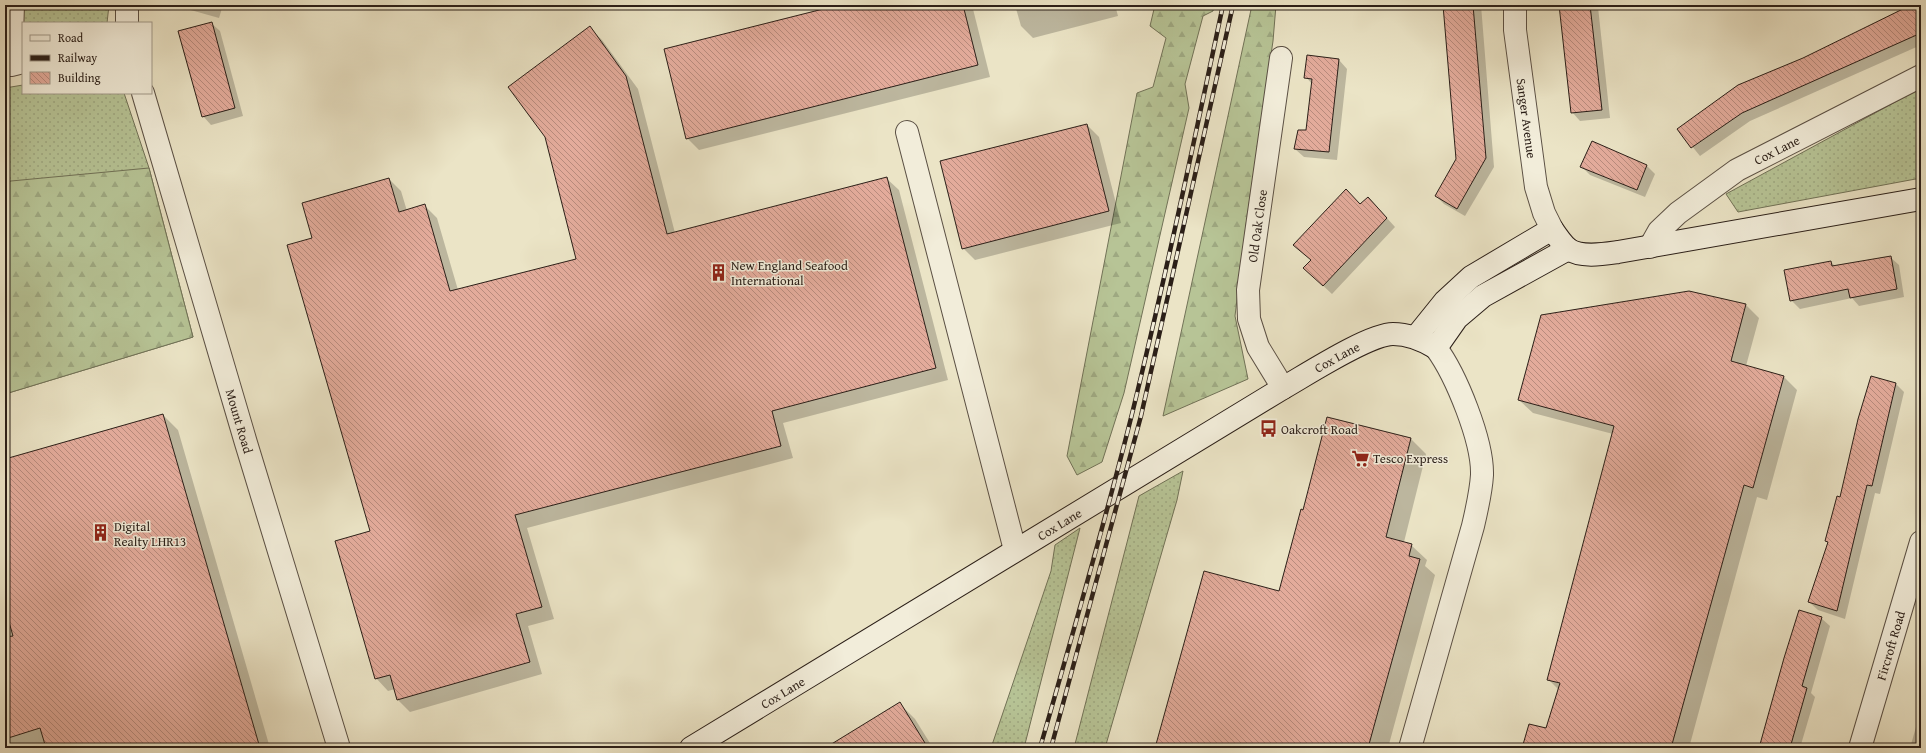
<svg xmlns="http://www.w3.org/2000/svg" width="1926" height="753" font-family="'Gentium Book Plus',serif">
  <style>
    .grass { fill: url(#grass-dots); stroke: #717257 }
    .forest { fill: url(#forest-firs); stroke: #717257 }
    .shadow { fill: #0003 }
    .building { fill: url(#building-back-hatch); stroke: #2b1f18 }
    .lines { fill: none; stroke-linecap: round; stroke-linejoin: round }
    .street-casing { stroke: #5b5044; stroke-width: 24 }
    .secondary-casing { stroke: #2b1f18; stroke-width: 24 }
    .street { stroke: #f2edda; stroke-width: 22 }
    .secondary { stroke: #f2edda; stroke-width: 22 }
    .rail-casing { stroke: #2b1f18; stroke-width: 4.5 }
    .rail { stroke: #f2edda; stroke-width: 3; stroke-dasharray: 9; stroke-linecap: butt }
    .labels { text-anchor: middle; stroke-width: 3; stroke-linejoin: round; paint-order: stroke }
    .street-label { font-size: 13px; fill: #2b1f18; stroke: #f2edda }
    .poi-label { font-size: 13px; fill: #2b1f18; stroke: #f2edda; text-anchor: start }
  </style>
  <defs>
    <pattern id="grass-dots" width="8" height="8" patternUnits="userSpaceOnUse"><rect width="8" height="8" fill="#b7c496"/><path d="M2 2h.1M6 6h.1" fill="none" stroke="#9ea881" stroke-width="1.8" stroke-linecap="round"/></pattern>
    <pattern id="forest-firs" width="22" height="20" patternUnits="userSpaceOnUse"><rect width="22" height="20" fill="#b7c496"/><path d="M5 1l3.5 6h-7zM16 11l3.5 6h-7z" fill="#9ea881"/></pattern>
    <pattern id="building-back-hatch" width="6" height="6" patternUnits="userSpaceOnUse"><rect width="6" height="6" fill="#e3ab9b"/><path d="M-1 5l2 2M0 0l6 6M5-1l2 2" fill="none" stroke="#b88b7d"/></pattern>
  </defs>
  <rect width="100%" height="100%" fill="#ebe4c6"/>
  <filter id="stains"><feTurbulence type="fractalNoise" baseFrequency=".005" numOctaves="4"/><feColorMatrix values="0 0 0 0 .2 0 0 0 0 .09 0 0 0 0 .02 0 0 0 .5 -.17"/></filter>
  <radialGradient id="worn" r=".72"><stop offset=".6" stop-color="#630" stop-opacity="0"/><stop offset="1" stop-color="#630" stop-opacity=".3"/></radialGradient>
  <!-- grass -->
  <g class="grass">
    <path d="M 12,5 L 109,5 L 107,23 L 23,23 L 23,44 L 10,46 Z"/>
    <path d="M 23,85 L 23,93 L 124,93 L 149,168 L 193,337 L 5,394 L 5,88 Z"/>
    <path d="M 1921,88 L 1921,178 L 1738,212 L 1726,194 Z"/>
    <path d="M 1183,471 L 1177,500 L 1105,748 L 1074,748 L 1139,496 Z"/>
    <path d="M 1080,528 L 1024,748 L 991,748 L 1051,571 L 1055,545 Z"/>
  </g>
  <!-- forest -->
  <g class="forest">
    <path d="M 1155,5 L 1214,5 L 1213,11 L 1203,16 L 1185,84 L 1189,108 L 1124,393 L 1102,462 L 1077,475 L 1067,456 L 1137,93 L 1153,87 L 1166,38 L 1150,26 Z"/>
    <path d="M 1252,5 L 1276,5 L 1273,41 L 1246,225 L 1235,316 L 1248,379 L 1163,416 Z"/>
    <path d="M 149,168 L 193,337 L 5,394 L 5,183 L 11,181 Z"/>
  </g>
  <!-- shadow -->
  <g class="shadow">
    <path d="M 183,5 L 223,5 L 219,18 L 187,9 Z"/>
    <path d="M 843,5 L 972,5 L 990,77 L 699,150 L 687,138 Z"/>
    <path d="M 1015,5 L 1115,5 L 1118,16 L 1033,38 L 1021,26 Z"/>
    <path d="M 1444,5 L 1481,5 L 1494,167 L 1465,216 L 1444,204 L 1436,196 L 1457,159 Z"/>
    <path d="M 1560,5 L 1596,5 L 1598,7 L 1610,118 L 1580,121 L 1572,112 Z"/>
    <path d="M 1913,5 L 1921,5 L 1921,45 L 1750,121 L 1700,156 L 1678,129 L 1803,59 Z"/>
    <path d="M 211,23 L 220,31 L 243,116 L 211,125 L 203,116 Z"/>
    <path d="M 589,27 L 602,40 L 638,89 L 675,233 L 886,178 L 899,190 L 948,380 L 783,423 L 793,458 L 527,528 L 554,619 L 528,626 L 542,674 L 410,712 L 398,700 L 395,689 L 388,691 L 376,678 L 371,532 L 313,239 L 389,179 L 401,191 L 407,211 L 425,206 L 437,218 L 458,290 L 578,259 Z"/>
    <path d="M 1308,56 L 1339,60 L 1347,69 L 1337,160 L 1304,157 L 1295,149 L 1307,131 L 1312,84 L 1306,77 Z"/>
    <path d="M 1087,125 L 1099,137 L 1121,223 L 975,260 L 963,248 Z"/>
    <path d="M 1581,166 L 1647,166 L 1655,174 L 1645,197 L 1590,175 Z"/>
    <path d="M 1361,205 L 1376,206 L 1395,227 L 1332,294 L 1304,268 L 1312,261 L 1303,253 Z"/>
    <path d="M 1890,257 L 1899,265 L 1904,297 L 1859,306 L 1852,298 L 1800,309 L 1791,300 L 1831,262 L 1835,266 Z"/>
    <path d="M 1689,292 L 1746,305 L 1759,318 L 1746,366 L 1784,377 L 1797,390 L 1767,500 L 1757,497 L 1689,748 L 1523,748 L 1546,729 L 1559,690 L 1548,679 L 1613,434 L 1533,413 L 1519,400 Z"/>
    <path d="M 1872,377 L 1896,384 L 1904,392 L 1880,494 L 1875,493 L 1845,619 L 1818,610 L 1809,602 L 1828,543 L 1826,541 L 1841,498 Z"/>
    <path d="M 163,415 L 178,430 L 270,748 L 47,748 L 46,746 L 38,748 L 5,748 L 5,460 Z"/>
    <path d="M 1410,438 L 1426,454 L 1404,542 L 1411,545 L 1427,560 L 1425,566 L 1435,575 L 1388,748 L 1156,748 L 1279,593 L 1304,511 Z"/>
    <path d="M 1821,618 L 1830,626 L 1811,693 L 1815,697 L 1800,748 L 1760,748 Z"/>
    <path d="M 900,704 L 915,719 L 933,748 L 826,748 Z"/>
    <path d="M 1921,713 L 1921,748 L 1910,748 L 1916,727 Z"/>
  </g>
  <!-- building -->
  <g class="building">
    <path d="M 839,5 L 963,5 L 978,65 L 686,139 L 664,49 Z"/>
    <path d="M 1443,5 L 1473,5 L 1486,158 L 1457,209 L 1435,196 L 1456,159 Z"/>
    <path d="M 1559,5 L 1590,5 L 1602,110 L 1571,113 Z"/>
    <path d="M 1911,5 L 1921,5 L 1921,33 L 1742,113 L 1691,148 L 1677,129 L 1738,85 L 1803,58 Z"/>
    <path d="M 212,22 L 235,108 L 202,117 L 178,31 Z"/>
    <path d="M 590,26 L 626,76 L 667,234 L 887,177 L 936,368 L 772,411 L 781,446 L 515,515 L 542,607 L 516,614 L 530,662 L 397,700 L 390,675 L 375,679 L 335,541 L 370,531 L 287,245 L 312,238 L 302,203 L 389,178 L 399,212 L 425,204 L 450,291 L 576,259 L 545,137 L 508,87 Z"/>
    <path d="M 1307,55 L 1339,59 L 1329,152 L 1294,149 L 1298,130 L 1306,130 L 1312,79 L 1304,78 Z"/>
    <path d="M 1087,124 L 1109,211 L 962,249 L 940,161 Z"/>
    <path d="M 1592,141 L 1647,165 L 1637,190 L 1580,167 Z"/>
    <path d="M 1346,189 L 1360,204 L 1368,197 L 1387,218 L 1323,286 L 1303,268 L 1311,260 L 1293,245 Z"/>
    <path d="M 1891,256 L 1897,289 L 1850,298 L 1848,289 L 1790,301 L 1784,270 L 1831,261 L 1832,266 Z"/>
    <path d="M 1689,291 L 1746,304 L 1731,361 L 1784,376 L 1753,488 L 1744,485 L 1671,748 L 1522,748 L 1529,724 L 1546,728 L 1560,683 L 1547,680 L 1614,426 L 1518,400 L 1541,315 Z"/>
    <path d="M 1871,376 L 1896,383 L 1872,486 L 1867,485 L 1837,611 L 1808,602 L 1828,542 L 1825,541 L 1837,496 L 1840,497 L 1858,419 Z"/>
    <path d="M 163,414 L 260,748 L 46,748 L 40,728 L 5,739 L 5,637 L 13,636 L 5,608 L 5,459 Z"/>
    <path d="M 1327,417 L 1411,438 L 1386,537 L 1412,544 L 1409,556 L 1420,559 L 1368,748 L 1155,748 L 1204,571 L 1279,591 L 1301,509 L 1303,510 Z"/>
    <path d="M 1799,610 L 1822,617 L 1802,686 L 1807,688 L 1790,748 L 1759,748 L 1784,658 Z"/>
    <path d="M 900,702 L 928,748 L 825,748 Z"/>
  </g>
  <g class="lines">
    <defs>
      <g id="street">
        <path d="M 13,5 L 11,65 L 23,62"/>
        <path id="s1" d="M 1515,5 L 1515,30 L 1536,187 L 1544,213 L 1552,229"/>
        <path d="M 127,23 L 127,5"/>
        <path d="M 1281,58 L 1248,290 L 1249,319 L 1258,347 L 1283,388"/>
        <path id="s2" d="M 143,93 L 246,443 L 339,748"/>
        <path d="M 907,132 L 1015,550"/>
        <path id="s3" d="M 1650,247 L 1659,231 L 1678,213 L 1737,170 L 1921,76"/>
        <path d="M 1410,748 L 1473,526 C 1477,509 1481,492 1482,475 C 1483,441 1456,375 1436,348"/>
        <path id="s4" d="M 1860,748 L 1921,542"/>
      </g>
      <g id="secondary">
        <path d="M 1416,337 L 1445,301 L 1471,277 L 1552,229 C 1556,235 1562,244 1568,249 C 1581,258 1604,254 1618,252 L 1921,199"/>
        <path id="s5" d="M 691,748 L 1283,388 C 1306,375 1369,334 1393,334 C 1408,334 1423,340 1436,348 L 1457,318 L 1483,296 L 1568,249"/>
      </g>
    </defs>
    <!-- street casing -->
    <use href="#street" class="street-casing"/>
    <!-- secondary casing -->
    <use href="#secondary" class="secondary-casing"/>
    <!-- street -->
    <use href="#street" class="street"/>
    <!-- secondary -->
    <use href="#secondary" class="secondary"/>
    <defs>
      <g id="rail">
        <path d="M 1040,748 C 1072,637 1104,526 1132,414 C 1165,279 1194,142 1223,5"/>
        <path d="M 1051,748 L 1141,416 L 1233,5"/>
      </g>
    </defs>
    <!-- rail casing -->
    <use href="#rail" class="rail-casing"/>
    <!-- rail -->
    <use href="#rail" class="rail"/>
  </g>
  <!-- icons -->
  <defs>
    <symbol id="building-bare" viewBox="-9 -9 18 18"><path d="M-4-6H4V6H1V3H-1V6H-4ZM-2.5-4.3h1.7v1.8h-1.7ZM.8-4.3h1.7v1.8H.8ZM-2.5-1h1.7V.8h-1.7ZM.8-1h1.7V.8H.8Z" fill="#8f2418" stroke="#f2edda" stroke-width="2.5" paint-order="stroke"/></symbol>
    <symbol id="bus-bare" viewBox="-9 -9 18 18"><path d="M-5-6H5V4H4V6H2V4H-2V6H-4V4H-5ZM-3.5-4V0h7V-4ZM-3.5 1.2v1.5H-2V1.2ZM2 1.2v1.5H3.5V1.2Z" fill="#8f2418" stroke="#f2edda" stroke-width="2.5" paint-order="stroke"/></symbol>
    <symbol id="supermarket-bare" viewBox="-9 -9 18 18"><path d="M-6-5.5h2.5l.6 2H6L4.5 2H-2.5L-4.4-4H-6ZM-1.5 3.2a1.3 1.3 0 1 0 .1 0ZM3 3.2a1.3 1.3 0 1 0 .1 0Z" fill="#8f2418" stroke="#f2edda" stroke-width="2.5" paint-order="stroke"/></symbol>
  </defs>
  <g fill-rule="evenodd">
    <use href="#building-bare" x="706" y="260" width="25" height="25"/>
    <use href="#bus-bare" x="1256" y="416" width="25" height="25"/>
    <use href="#supermarket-bare" x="1348" y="446" width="25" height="25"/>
    <use href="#building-bare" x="88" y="520" width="25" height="25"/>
  </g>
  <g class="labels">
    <!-- street labels -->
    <g class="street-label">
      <text dy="5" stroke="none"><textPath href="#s1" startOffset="114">Sanger Avenue</textPath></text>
      <text dy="5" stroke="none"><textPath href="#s3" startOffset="162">Cox Lane</textPath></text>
      <text transform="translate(1257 226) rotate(-82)" y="5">Old Oak Close</text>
      <text dy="5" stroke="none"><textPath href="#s5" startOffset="755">Cox Lane</textPath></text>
      <text dy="5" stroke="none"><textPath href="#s2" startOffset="342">Mount Road</textPath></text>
      <text dy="5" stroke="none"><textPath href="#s5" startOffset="431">Cox Lane</textPath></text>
      <text dy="5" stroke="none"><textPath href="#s4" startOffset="107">Fircroft Road</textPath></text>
      <text dy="5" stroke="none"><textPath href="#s5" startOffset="107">Cox Lane</textPath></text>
    </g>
    <!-- poi labels -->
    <g class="poi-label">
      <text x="731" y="270">New England Seafood<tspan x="731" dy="15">International</tspan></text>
      <text x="1281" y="434">Oakcroft Road</text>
      <text x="1373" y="463">Tesco Express</text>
      <text x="114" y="531">Digital<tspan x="114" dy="15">Realty LHR13</tspan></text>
    </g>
  </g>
  <!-- margin -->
  <rect width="1926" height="753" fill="none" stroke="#ebe4c6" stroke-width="20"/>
  <rect x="6" y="6" width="1914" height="741" fill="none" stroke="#2b1f18" stroke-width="2"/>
  <rect x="10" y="10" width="1906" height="733" fill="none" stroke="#2b1f18"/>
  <!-- legend -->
  <rect x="22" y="22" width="130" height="72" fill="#f2edda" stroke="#a29b8c"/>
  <rect x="30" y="35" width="20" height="6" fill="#f2edda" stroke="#a29b8c"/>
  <text x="58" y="42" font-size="12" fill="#2b1f18">Road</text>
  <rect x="30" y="55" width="20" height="6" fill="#2b1f18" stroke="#a29b8c"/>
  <text x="58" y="62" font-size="12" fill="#2b1f18">Railway</text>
  <rect x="30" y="72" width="20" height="12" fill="url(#building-back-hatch)" stroke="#a29b8c"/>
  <text x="58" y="82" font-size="12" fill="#2b1f18">Building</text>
  <rect width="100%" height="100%" filter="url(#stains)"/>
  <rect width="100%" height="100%" fill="url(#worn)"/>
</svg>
